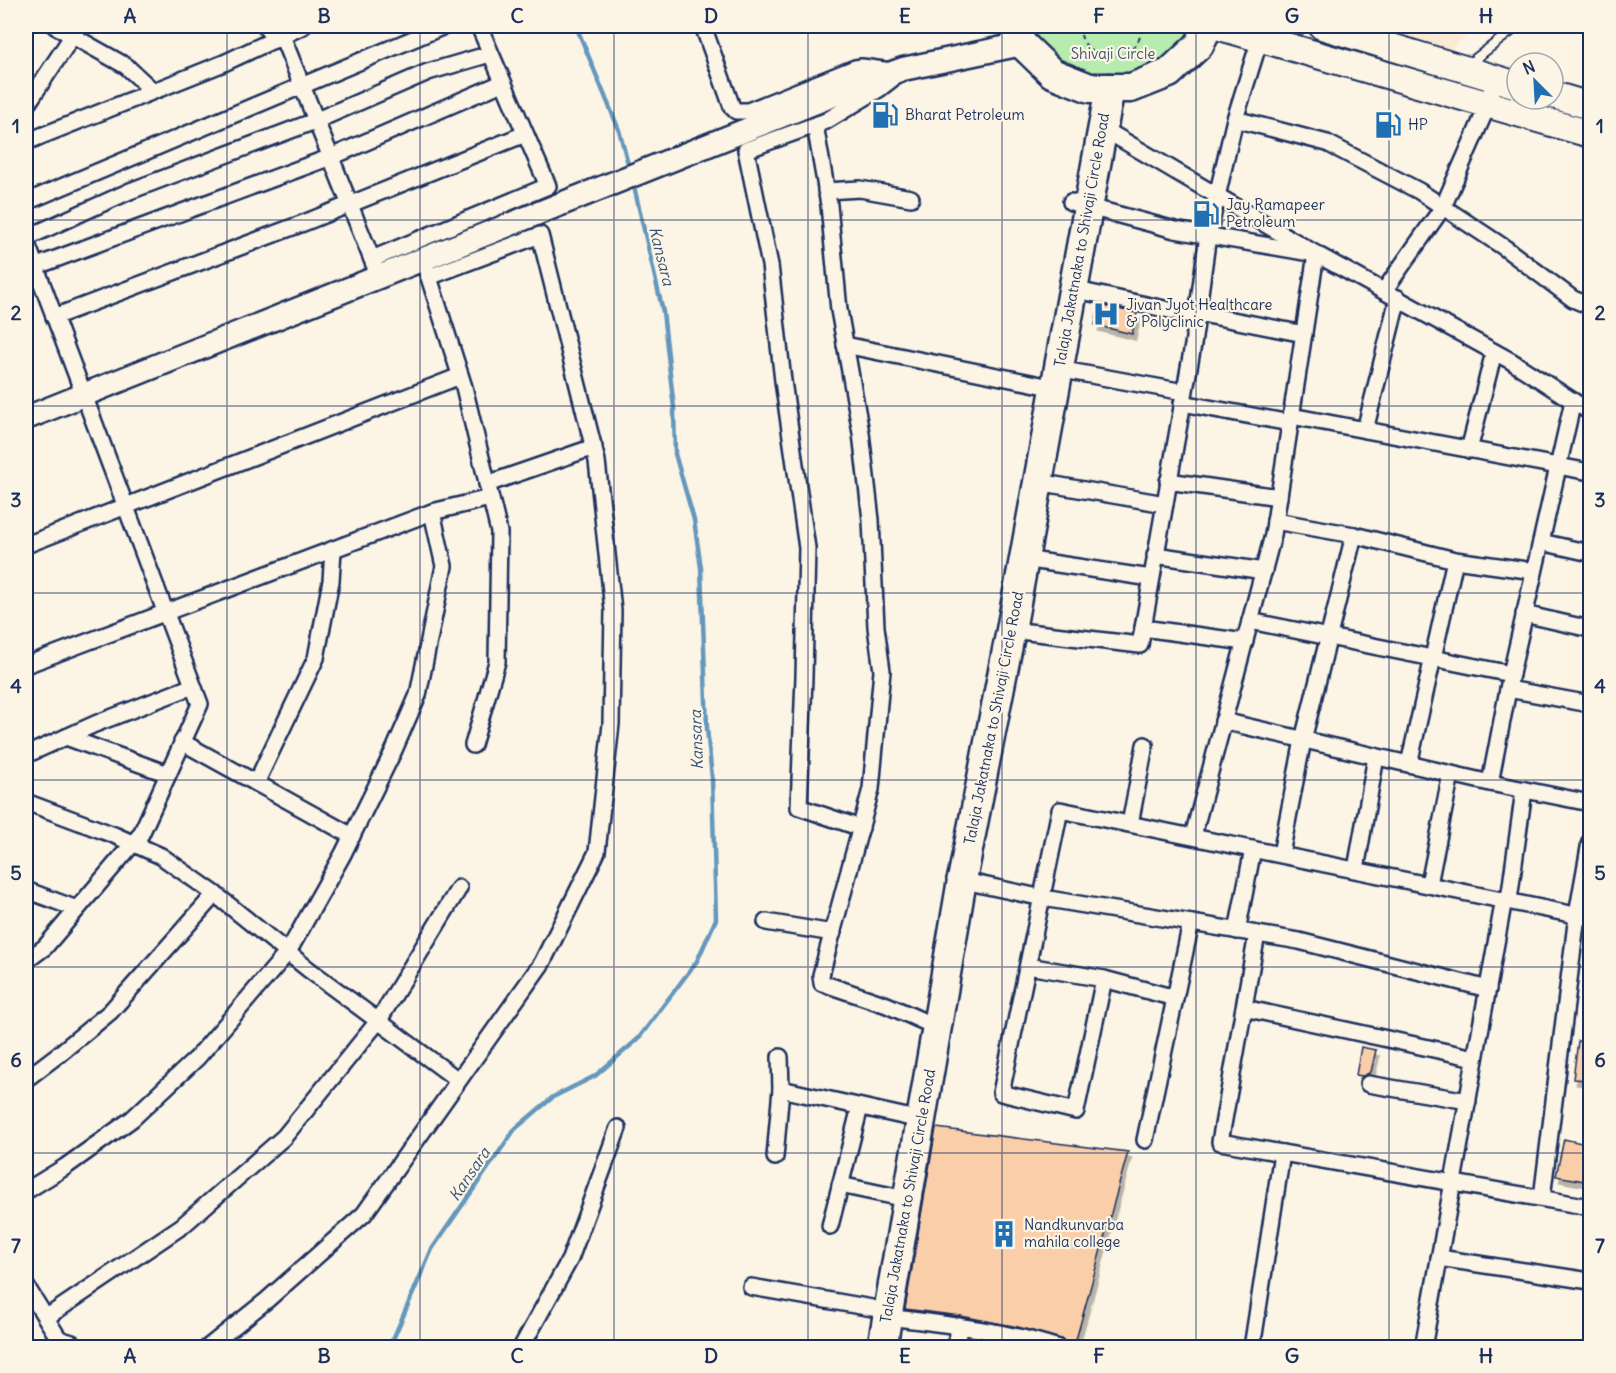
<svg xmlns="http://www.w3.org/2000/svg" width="1616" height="1373" font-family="Delius,sans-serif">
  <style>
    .built { fill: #fbe9d3 }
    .green { fill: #b7ecae; stroke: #698e86; stroke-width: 1.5 }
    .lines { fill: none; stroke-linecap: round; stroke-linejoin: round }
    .stream { stroke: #6597bc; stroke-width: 4.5 }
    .building { fill: #f9cea8; stroke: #1b2f5e; stroke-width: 1.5; filter: url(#shadow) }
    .lane-casing { stroke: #1b2f5e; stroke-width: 12 }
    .street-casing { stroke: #1b2f5e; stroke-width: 20 }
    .secondary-casing { stroke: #1b2f5e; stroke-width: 27 }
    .primary-casing { stroke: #1b2f5e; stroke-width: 30 }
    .highway-casing { stroke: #1b2f5e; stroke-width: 33 }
    .path { stroke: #1b2f5e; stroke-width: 2; stroke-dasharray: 4.5 4.5; stroke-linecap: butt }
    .lane { stroke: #fcf5e5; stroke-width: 8 }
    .street { stroke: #fcf5e5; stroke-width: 15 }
    .secondary { stroke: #fcf5e5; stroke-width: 22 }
    .primary { stroke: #fcf5e5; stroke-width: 26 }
    .highway { stroke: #fcf5e5; stroke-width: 28 }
    .grid { fill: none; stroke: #1b2f5e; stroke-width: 1.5; stroke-opacity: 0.55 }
    .labels { text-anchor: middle; stroke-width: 4.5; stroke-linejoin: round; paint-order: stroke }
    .park-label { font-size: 15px; fill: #3a556e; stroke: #fcf5e5 }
    .poi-label { font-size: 15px; fill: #1b2f5e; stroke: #fcf5e5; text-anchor: start }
    .street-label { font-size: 15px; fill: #1b2f5e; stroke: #fcf5e5 }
    .water-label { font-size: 16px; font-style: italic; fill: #34527d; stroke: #fcf5e5 }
    .neatline { fill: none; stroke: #1b2f5e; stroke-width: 2 }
    .grid-label { font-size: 20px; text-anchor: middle; font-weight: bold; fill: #1b2f5e }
  </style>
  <defs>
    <filter id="shadow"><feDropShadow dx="3.5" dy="6" stdDeviation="0" flood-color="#0004"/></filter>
  </defs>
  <rect width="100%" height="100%" fill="#fcf5e5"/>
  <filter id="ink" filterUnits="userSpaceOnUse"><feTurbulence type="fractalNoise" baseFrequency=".0167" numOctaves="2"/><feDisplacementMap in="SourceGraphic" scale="12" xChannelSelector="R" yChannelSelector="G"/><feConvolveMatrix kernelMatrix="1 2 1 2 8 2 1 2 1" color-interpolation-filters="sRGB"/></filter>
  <g filter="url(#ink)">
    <!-- built -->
    <path class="built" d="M 1370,26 L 1481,26 L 1448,50 Z"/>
    <!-- green -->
    <path class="green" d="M 1029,26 L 1197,26 L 1160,69 L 1090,80 L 1057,64 L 1033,37 Z"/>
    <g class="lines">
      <!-- stream -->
      <g class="stream">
        <path d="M 576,26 L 619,130 L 629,168"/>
        <path d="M 387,1348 L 394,1337 L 432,1249 L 515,1129 L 553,1097 L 595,1076 L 638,1039 L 697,961 L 716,919 L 712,778 L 707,728 L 701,568 L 694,520 L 675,454 L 674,408 L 663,312 L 633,182"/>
      </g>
    </g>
    <!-- building -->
    <g class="building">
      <path d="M 1099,305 L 1137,313 L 1132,334 L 1095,325 Z"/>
      <path d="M 1578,1041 L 1590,1043 L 1590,1080 L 1573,1079 Z"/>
      <path d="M 1361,1047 L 1376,1050 L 1371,1072 L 1363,1076 L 1356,1075 Z"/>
      <path d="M 936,1128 L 1128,1152 L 1074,1347 L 1068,1347 L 1065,1342 L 1061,1339 L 1018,1327 L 961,1316 L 905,1309 Z"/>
      <path d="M 1564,1139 L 1590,1145 L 1590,1182 L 1556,1176 Z"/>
    </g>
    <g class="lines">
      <defs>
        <path id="lane" d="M 1467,65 L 1518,26"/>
        <g id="street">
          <path d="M 55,26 L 126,66 L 153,91"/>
          <path d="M 265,26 L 275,40"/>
          <path d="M 703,26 L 732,107 L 736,111 L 748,111 L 855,68 L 862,67 L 891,71"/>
          <path d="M 282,36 L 303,26"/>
          <path d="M 26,106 L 79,26"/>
          <path d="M 1235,119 L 1260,39"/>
          <path d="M 815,125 L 829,205 L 839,310 L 861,433 L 871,520 L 876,627 L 882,671 L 871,789 L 821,975 L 822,983 L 887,1005 L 925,1022"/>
          <path d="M 1102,128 L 1316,254 L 1273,535 L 1193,836"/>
          <path d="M 26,142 L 224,63 L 282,36 L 379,277"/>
          <path d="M 826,191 L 860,189 L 911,198"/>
          <path d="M 26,202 L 444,26"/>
          <path d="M 1071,202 L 1175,230 L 1316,254 L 1511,361 L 1590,412"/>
          <path d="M 26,238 L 130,191 L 315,121 L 428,72 L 490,54"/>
          <path d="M 26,241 L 200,704 L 141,834 L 45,947 L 26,961"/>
          <path d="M 372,259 L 548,186 L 479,26"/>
          <path d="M 426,268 L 464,387 L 499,532 L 497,662 L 473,745"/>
          <path d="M 26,270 L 331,157 L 502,83"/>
          <path d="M 1072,289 L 1197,316"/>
          <path d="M 1384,291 L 1443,207 L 1488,105 L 1494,79"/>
          <path d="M 1197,313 L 1304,334"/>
          <path d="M 54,317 L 306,222 L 525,134"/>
          <path d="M 845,345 L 1041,385"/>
          <path d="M 1058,369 L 1184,392"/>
          <path d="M 1182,403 L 1290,423"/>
          <path d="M 1291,416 L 1590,472"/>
          <path d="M 1365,430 L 1398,298"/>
          <path d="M 1469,450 L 1494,352"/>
          <path d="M 1168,481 L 1279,497"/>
          <path d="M 1038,482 L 1165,504"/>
          <path d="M 487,484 L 594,447"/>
          <path d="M 1275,521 L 1354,535"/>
          <path d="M 1541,542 L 1590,553"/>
          <path d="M 26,545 L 460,376"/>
          <path d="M 1155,555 L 1264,571"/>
          <path d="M 1024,559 L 1151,578"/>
          <path d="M 1524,614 L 1590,629"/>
          <path d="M 1250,621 L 1511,674 L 1573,401"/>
          <path d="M 1143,628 L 1245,642"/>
          <path d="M 1011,630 L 1140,645 L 1193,345 L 1208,235 L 1235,119 L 1327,143 L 1419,191 L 1505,248 L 1573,299 L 1590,306"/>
          <path d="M 26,665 L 432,512 L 490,498"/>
          <path d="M 1508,689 L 1590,704"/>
          <path d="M 1223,721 L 1490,783 L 1511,674"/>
          <path d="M 66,737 L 168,774"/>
          <path d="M 182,742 L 352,836"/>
          <path d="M 26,755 L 95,724 L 193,686"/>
          <path d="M 1409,764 L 1455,560"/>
          <path d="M 256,783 L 316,658 L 331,581 L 333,550"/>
          <path d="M 1490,783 L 1590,803"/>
          <path d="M 26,802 L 114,835 L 161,856 L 215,894 L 308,969 L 458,1080"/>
          <path d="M 1130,824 L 1145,745"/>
          <path d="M 861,828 L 799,807 L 804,677 L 807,548 L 783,381 L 770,265 L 746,150 L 826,121 L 879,89 L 892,79"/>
          <path d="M 1281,854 L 1303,740 L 1354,535 L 1455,560 L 1534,571"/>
          <path d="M 1356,869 L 1376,757"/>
          <path d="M 955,879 L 1043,898 L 1299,941 L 1488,989"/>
          <path d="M 1429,884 L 1451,774"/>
          <path d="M 26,890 L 77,909"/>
          <path d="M 1509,900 L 1524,790"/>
          <path d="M 766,922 L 833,933"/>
          <path d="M 1237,931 L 1253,849"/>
          <path d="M 1257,934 L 1220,1142 L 1590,1207"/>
          <path d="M 1028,966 L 1104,979"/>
          <path d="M 1175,998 L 1104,979 L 1076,1111 L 1001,1093 L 1060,810 L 1590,918"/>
          <path d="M 1244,1008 L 1475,1058"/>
          <path d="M 26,1079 L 59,1054 L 110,1012 L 215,894"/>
          <path d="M 1368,1084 L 1468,1101"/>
          <path d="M 781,1089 L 907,1117"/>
          <path d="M 1145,1140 L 1191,923"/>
          <path d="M 775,1157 L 781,1089 L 780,1057"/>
          <path d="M 840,1185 L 892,1196"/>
          <path d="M 26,1191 L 65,1167 L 132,1119 L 197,1058 L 288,952 L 343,854 L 394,750 L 418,695 L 444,566 L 432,512"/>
          <path d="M 1542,1198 L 1577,915 L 1590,842"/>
          <path d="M 830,1226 L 860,1107"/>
          <path d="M 1439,1258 L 1590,1281"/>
          <path d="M 26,1286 L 59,1339 L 46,1348"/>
          <path d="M 751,1287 L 872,1308"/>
          <path d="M 47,1317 L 182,1226 L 284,1137 L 379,1020 L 459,888"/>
          <path d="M 887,1317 C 944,1324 1003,1330 1058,1348"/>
          <path d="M 59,1339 L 72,1343 L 76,1348"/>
          <path d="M 207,1348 L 267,1300 L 364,1214 L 542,963 L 597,852 L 611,724 L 613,610 L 597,461 L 540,235 L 429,277"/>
          <path d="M 521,1348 L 570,1259 L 618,1128"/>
          <path d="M 956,1348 L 959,1326"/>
          <path d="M 1252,1348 L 1282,1153"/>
          <path d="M 1423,1348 L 1504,899"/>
        </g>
        <path id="secondary" d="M 26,418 L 851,88 L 903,69 L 1022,44"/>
        <g id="primary">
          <path d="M 1217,26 L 1590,134"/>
          <path d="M 1322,26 L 1517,85"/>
          <path d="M 1553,95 L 1590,106"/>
        </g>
        <g id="highway">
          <path d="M 1014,26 L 1022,44 L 1052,73 L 1090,88 L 1131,88 L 1169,73 L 1199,45 L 1208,26"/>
          <path d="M 882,1348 L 962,880 L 1011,630 L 1110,88"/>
        </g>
      </defs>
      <!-- lane casing -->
      <use href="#lane" class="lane-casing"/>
      <!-- street casing -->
      <use href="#street" class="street-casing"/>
      <!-- secondary casing -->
      <use href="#secondary" class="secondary-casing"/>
      <!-- primary casing -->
      <use href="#primary" class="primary-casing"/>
      <!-- highway casing -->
      <use href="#highway" class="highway-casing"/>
      <!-- path -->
      <path class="path" d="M 1080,26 C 1079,66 1141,66 1142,26"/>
      <!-- lane -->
      <use href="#lane" class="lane"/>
      <!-- street -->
      <use href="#street" class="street"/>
      <!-- secondary -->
      <use href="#secondary" class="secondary"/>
      <!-- primary -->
      <use href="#primary" class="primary"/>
      <!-- highway -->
      <use href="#highway" class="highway"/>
    </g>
  </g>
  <!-- grid -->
  <path class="grid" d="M 227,26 L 227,1348M 420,26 L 420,1348M 614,26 L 614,1348M 808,26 L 808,1348M 1002,26 L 1002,1348M 1196,26 L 1196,1348M 1389,26 L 1389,1348M 26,220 L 1590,220M 26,406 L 1590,406M 26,593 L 1590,593M 26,780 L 1590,780M 26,967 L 1590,967M 26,1153 L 1590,1153"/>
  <!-- icons -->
  <defs>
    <symbol id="fuel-bare" viewBox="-9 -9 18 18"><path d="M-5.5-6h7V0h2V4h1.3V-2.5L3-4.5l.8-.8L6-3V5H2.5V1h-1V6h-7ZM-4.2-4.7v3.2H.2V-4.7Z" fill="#1f6fb2" stroke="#fcf5e5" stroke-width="2.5" paint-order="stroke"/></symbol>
    <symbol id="hospital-bare" viewBox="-9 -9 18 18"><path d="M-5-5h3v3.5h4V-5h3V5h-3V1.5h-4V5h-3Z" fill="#1f6fb2" stroke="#fcf5e5" stroke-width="2.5" paint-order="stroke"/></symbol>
    <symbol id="building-bare" viewBox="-9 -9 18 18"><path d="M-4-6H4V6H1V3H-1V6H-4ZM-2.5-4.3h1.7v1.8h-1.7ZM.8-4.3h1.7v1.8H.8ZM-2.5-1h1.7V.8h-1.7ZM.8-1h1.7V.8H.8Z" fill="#1f6fb2" stroke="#fcf5e5" stroke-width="2.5" paint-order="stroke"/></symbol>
  </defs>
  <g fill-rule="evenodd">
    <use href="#fuel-bare" x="866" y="96" width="38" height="38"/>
    <use href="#fuel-bare" x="1369" y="106" width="38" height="38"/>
    <use href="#fuel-bare" x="1187" y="195" width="38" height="38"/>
    <use href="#hospital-bare" x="1087" y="295" width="38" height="38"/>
    <use href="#building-bare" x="985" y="1215" width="38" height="38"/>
  </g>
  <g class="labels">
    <!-- park labels -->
    <g class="park-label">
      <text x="1113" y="59">Shivaji Circle</text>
    </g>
    <!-- poi labels -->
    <g class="poi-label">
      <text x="905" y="120">Bharat Petroleum</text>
      <text x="1408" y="130">HP</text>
      <text x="1226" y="210">Jay Ramapeer<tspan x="1226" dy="17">Petroleum</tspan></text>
      <text x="1126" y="310">Jivan Jyot Healthcare<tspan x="1126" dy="17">&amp; Polyclinic</tspan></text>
      <text x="1024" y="1230">Nandkunvarba<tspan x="1024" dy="17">mahila college</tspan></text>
    </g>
    <!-- street labels -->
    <g class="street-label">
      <text transform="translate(1082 240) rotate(-80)" y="5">Talaja Jakatnaka to Shivaji Circle Road</text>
      <text transform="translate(994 718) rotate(-79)" y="5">Talaja Jakatnaka to Shivaji Circle Road</text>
      <text transform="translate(908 1196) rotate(-80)" y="5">Talaja Jakatnaka to Shivaji Circle Road</text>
    </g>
    <!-- water labels -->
    <g class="water-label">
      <text transform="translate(662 256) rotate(76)" y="6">Kansara</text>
      <text transform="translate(696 740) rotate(-92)" y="6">Kansara</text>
      <text transform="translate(469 1174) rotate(-56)" y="6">Kansara</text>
    </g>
  </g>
  <!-- margin -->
  <rect width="1616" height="1373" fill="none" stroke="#fcf5e5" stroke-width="66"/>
  <!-- north arrow -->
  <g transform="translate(1535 81) rotate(336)"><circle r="28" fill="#fcf5e5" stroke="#a2a6af" stroke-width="1.5"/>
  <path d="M0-4.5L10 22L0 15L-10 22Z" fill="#1f6fb2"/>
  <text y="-9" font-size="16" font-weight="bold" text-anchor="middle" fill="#1b2f5e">N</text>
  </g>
  <rect x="33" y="33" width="1550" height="1307" class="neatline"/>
  <g class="grid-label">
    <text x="130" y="23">A</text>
    <text x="324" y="23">B</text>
    <text x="517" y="23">C</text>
    <text x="711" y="23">D</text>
    <text x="905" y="23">E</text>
    <text x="1099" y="23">F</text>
    <text x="1292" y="23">G</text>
    <text x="1486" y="23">H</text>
    <text x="16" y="133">1</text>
    <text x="1600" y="133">1</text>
    <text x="16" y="320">2</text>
    <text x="1600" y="320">2</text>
    <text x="16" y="507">3</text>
    <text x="1600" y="507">3</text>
    <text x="16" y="693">4</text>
    <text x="1600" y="693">4</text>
    <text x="16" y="880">5</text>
    <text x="1600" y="880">5</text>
    <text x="16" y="1067">6</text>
    <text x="1600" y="1067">6</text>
    <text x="16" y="1253">7</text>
    <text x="1600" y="1253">7</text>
    <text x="130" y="1363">A</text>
    <text x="324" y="1363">B</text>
    <text x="517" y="1363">C</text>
    <text x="711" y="1363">D</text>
    <text x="905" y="1363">E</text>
    <text x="1099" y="1363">F</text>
    <text x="1292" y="1363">G</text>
    <text x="1486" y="1363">H</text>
  </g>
</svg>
